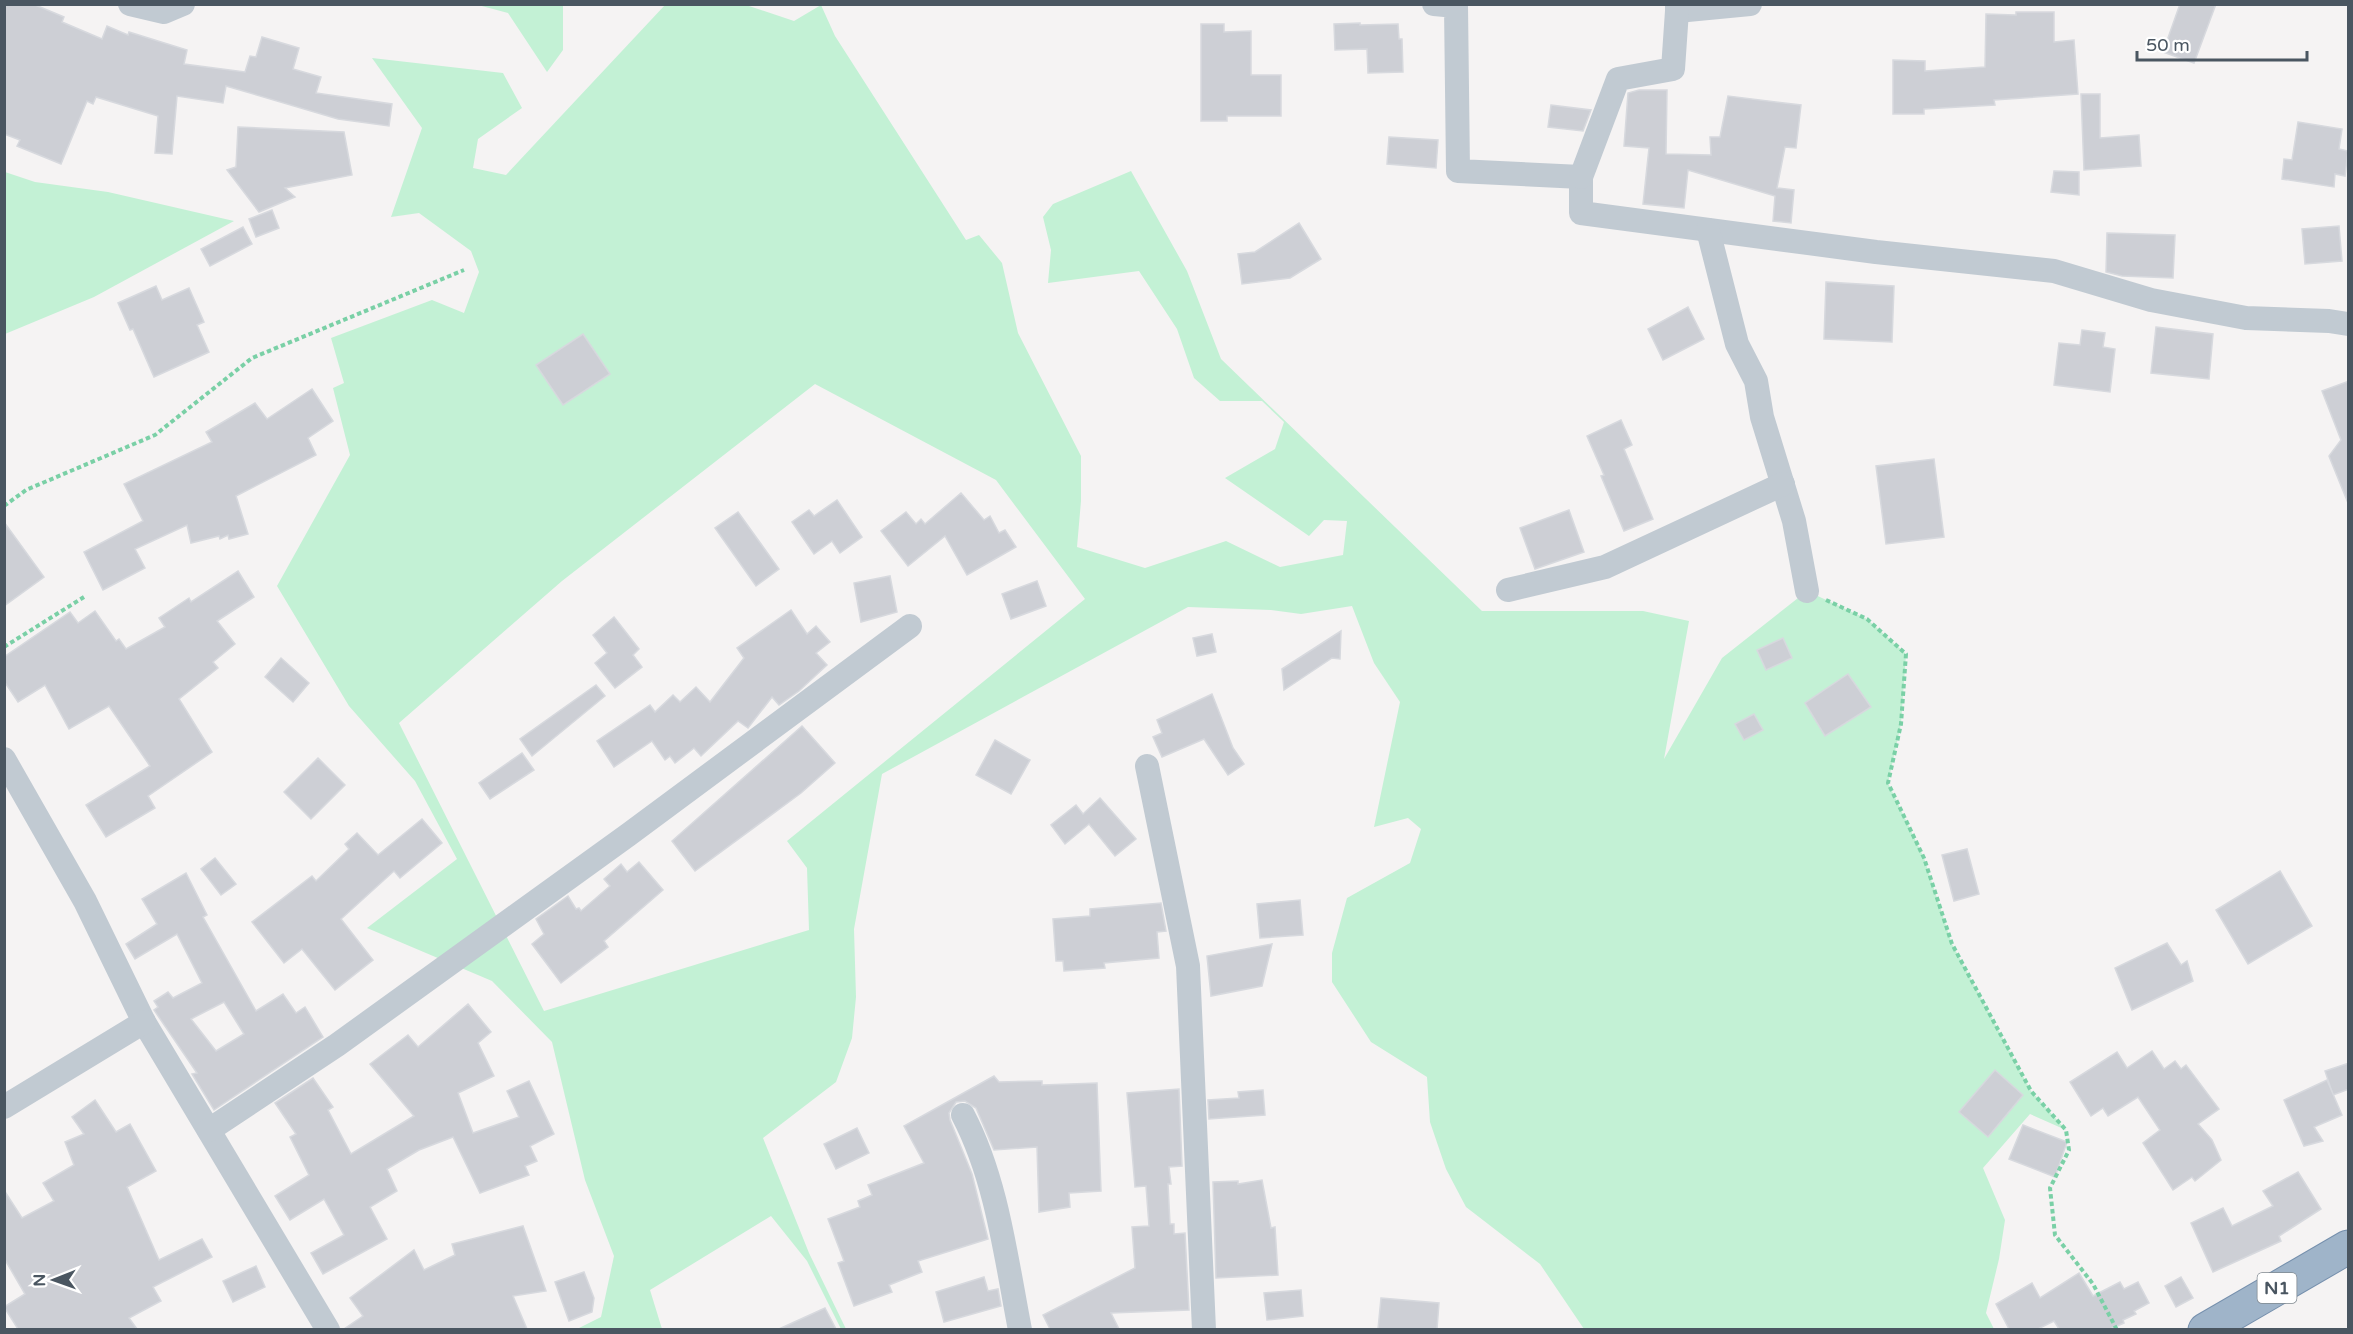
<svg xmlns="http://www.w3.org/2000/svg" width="2353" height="1334" font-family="'Varela Round',sans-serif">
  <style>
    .green { fill: #c3f1d5; fill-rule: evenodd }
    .building { fill: #cdcfd5; stroke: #d7d9de; stroke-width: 1.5; fill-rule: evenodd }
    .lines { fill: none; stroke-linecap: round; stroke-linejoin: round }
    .trunk-casing { stroke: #7690ad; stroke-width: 35 }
    .path { stroke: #7ad0a6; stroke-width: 4; stroke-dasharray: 4.5 3; stroke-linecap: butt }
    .minor { stroke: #c1cad2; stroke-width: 24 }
    .trunk { stroke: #9fb4c9; stroke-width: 33 }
    .labels { text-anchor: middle; stroke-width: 4.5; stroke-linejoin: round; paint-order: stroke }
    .shield { fill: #fff; stroke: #808990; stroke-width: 1.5 }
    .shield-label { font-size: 18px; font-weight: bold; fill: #4a5661 }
  </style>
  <rect width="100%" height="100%" fill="#f5f3f3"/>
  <!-- green -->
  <g class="green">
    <path d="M 478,5 L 563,5 L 563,50 L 547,72 L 508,13 Z"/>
    <path d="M 665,5 L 746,5 L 794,21 L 821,5 L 835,36 L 966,240 L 979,235 L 1002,263 L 1018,333 L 1081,456 L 1081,501 L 1077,547 L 1145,568 L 1226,541 L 1280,567 L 1343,555 L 1347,521 L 1324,520 L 1309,536 L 1225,478 L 1275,449 L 1284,422 L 1262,401 L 1220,401 L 1194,378 L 1177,329 L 1139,271 L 1048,283 L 1051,250 L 1043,217 L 1053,204 L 1131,171 L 1187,271 L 1221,359 L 1482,611 L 1643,611 L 1689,621 L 1664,759 L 1722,658 L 1807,591 L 1867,619 L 1906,654 L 1901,724 L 1888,783 L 1924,858 L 1952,944 L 2031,1091 L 2066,1130 L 2030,1114 L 1983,1168 L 2005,1220 L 1999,1259 L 1986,1313 L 1994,1329 L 1584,1329 L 1540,1264 L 1466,1207 L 1446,1169 L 1430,1122 L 1427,1077 L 1371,1042 L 1332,982 L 1332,953 L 1347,898 L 1410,863 L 1421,829 L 1408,818 L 1374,827 L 1400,702 L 1374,663 L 1352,606 L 1301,614 L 1271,610 L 1188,607 L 882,774 L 854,929 L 856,997 L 852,1038 L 836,1082 L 763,1138 L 809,1253 L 846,1329 L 841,1329 L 807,1261 L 771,1216 L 650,1290 L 662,1329 L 577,1329 L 601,1317 L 614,1256 L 585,1180 L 552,1042 L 492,981 L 367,928 L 457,859 L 415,781 L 349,706 L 277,586 L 350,455 L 333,388 L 344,383 L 331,338 L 432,300 L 464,313 L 479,272 L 471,251 L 419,213 L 391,217 L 422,128 L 372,58 L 503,73 L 522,108 L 478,139 L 473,168 L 506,175 ZM 815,384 L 996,480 L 1085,599 L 787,841 L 807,868 L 809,930 L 544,1011 L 399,723 L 562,581 Z"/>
    <path d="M 5,172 L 35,182 L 108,192 L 234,221 L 94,297 L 5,334 Z"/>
  </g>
  <!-- building -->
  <g class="building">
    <path d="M 4,4 L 33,4 L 64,17 L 62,22 L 102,39 L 107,26 L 128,35 L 129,32 L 187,50 L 184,64 L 245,72 L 250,56 L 256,57 L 262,37 L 299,48 L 293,69 L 321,77 L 316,93 L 392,104 L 389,126 L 338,119 L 226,86 L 223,103 L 177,96 L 172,154 L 155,153 L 158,116 L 96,97 L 93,104 L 87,101 L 61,164 L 17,146 L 20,140 L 4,134 Z"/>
    <path d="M 2180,4 L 2216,4 L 2194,63 L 2163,52 Z"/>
    <path d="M 2016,12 L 2054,12 L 2054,42 L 2074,40 L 2078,94 L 1994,100 L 1995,105 L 1924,109 L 1924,114 L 1893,114 L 1893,60 L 1925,61 L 1925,71 L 1985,67 L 1986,14 L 2016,15 Z"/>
    <path d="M 1360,23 L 1360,25 L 1398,24 L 1399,39 L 1402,39 L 1403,72 L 1368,73 L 1367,49 L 1335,50 L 1334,24 Z"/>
    <path d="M 1201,24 L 1224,24 L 1224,32 L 1251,31 L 1251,75 L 1281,75 L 1281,116 L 1227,116 L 1227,121 L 1201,121 Z"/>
    <path d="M 1639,90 L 1667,90 L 1666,154 L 1711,155 L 1710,137 L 1720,137 L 1728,96 L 1801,105 L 1796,148 L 1785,147 L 1777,188 L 1794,190 L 1791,223 L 1773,221 L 1775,196 L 1688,170 L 1684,208 L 1643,204 L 1649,148 L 1624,146 L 1628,93 Z"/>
    <path d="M 2081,94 L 2100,94 L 2100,138 L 2139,135 L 2141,166 L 2084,170 Z"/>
    <path d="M 1551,105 L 1591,110 L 1583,131 L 1548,127 Z"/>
    <path d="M 2298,122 L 2342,129 L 2339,149 L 2348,151 L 2345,176 L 2335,174 L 2334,187 L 2282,179 L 2284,159 L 2292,160 Z"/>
    <path d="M 238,127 L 344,132 L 352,175 L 285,188 L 295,197 L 259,212 L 227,170 L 236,167 Z"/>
    <path d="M 1389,137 L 1438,140 L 1436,168 L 1387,164 Z"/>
    <path d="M 2054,171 L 2079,172 L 2079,195 L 2051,192 Z"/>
    <path d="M 272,210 L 279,228 L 256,237 L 249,219 Z"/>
    <path d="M 1299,223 L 1321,259 L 1290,278 L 1242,284 L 1238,254 L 1255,252 Z"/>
    <path d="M 2339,226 L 2342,261 L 2305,264 L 2302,229 Z"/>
    <path d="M 243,227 L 252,244 L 210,266 L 201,249 Z"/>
    <path d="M 2107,233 L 2175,235 L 2173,278 L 2122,276 L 2106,272 Z"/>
    <path d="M 1826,282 L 1894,286 L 1892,342 L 1824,339 Z"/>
    <path d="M 156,286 L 162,300 L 189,288 L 204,322 L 197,325 L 209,352 L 154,377 L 133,329 L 130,330 L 118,303 Z"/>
    <path d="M 1688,307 L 1704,339 L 1663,360 L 1648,329 Z"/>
    <path d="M 2156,327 L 2213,334 L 2209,379 L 2151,373 Z"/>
    <path d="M 2082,330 L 2105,333 L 2103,347 L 2115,349 L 2110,392 L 2054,385 L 2059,343 L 2080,345 Z"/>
    <path d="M 583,334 L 610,374 L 563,405 L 536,365 Z"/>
    <path d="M 2349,381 L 2349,503 L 2348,503 L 2329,456 L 2341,440 L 2322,391 Z"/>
    <path d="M 312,389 L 333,421 L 308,438 L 316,455 L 236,496 L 248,534 L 229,539 L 228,535 L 220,539 L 219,536 L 191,543 L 187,525 L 135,549 L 145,568 L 103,590 L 84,552 L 143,521 L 124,484 L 212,442 L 206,432 L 255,403 L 267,419 Z"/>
    <path d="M 1621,420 L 1632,445 L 1624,449 L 1653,519 L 1624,531 L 1601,476 L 1604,475 L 1587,436 Z"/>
    <path d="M 1934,459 L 1944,537 L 1886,544 L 1876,466 Z"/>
    <path d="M 961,493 L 984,520 L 990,516 L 999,533 L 1005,530 L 1016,547 L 967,575 L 945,536 L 908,566 L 881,531 L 906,512 L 916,524 L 921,519 L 925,524 Z"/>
    <path d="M 837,500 L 862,537 L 840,553 L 832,541 L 814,554 L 792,522 L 809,510 L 814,516 Z"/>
    <path d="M 1569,510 L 1584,552 L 1535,569 L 1520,528 Z"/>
    <path d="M 738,512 L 779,569 L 756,586 L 715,528 Z"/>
    <path d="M 4,522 L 44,577 L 4,606 Z"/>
    <path d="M 238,571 L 254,597 L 217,621 L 235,644 L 213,662 L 218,668 L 179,699 L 212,752 L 148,796 L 155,808 L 106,837 L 86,805 L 150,766 L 109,706 L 69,729 L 45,685 L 18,702 L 4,681 L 4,657 L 70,612 L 78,623 L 95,611 L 116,641 L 119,639 L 126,649 L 165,627 L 159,618 L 189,598 L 191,602 Z"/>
    <path d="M 890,576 L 897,612 L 861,622 L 854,583 Z"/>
    <path d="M 1037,581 L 1046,606 L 1011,619 L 1002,594 Z"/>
    <path d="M 791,610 L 807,634 L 816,626 L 830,642 L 816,653 L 827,665 L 799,691 L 779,705 L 772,697 L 748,728 L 738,721 L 701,756 L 694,748 L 675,763 L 670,756 L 665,760 L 652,741 L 614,767 L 597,741 L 650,705 L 655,712 L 673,695 L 680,702 L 696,687 L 710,702 L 744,658 L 737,648 Z"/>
    <path d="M 614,617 L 639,649 L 633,655 L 642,667 L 615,688 L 595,663 L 607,653 L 593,635 Z"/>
    <path d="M 1341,631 L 1340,659 L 1332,658 L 1284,690 L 1282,669 Z"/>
    <path d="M 1212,634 L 1216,652 L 1197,656 L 1193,638 Z"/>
    <path d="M 1783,638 L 1792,658 L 1766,670 L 1757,650 Z"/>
    <path d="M 281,658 L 309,683 L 293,702 L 265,677 Z"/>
    <path d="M 1848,674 L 1871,707 L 1825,736 L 1805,703 Z"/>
    <path d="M 596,685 L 605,696 L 532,756 L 520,739 Z"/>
    <path d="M 1212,694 L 1233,748 L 1244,764 L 1228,775 L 1204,739 L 1162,757 L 1153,737 L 1162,733 L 1157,720 Z"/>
    <path d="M 1754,714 L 1763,730 L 1744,740 L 1735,724 Z"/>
    <path d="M 802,726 L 835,763 L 801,793 L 695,871 L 672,841 Z"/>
    <path d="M 995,740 L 1030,760 L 1011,794 L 976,775 Z"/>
    <path d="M 522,753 L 534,770 L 490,799 L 479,783 Z"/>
    <path d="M 318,758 L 345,785 L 311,819 L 284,792 Z"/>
    <path d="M 1100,798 L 1136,839 L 1115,856 L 1089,824 L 1065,844 L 1051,825 L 1076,805 L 1083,814 Z"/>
    <path d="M 422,819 L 442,843 L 400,878 L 394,871 L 341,919 L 373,960 L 335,990 L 302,949 L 284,963 L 252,922 L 312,876 L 316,881 L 349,849 L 345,844 L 357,833 L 378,855 Z"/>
    <path d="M 1967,849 L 1979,894 L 1954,901 L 1942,855 Z"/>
    <path d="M 215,858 L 236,884 L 221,895 L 201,869 Z"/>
    <path d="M 639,862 L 663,890 L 604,941 L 608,947 L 561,983 L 532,944 L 544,934 L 536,919 L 568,896 L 576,909 L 579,908 L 581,911 L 610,886 L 604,879 L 621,864 L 627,872 Z"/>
    <path d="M 2280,871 L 2312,926 L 2248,964 L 2216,910 Z"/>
    <path d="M 186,873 L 207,915 L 203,917 L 256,1011 L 283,994 L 296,1013 L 305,1007 L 323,1037 L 214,1110 L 192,1074 L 197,1073 L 154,1010 L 158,1007 L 154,1001 L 168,992 L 173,998 L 202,983 L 177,934 L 135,959 L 126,944 L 157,924 L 142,899 ZM 224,1002 L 244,1034 L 216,1051 L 191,1019 Z"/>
    <path d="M 1300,900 L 1303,935 L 1260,938 L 1257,904 Z"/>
    <path d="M 1161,903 L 1166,931 L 1157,932 L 1159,958 L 1104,963 L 1105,968 L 1064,971 L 1063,961 L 1056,961 L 1053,919 L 1090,916 L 1090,909 Z"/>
    <path d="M 2167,943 L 2181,965 L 2187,961 L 2193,981 L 2132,1010 L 2115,968 Z"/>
    <path d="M 1272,944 L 1262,986 L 1211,996 L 1207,956 Z"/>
    <path d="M 468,1004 L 491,1032 L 478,1043 L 494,1076 L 458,1093 L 473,1133 L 519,1117 L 507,1091 L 529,1081 L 554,1134 L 530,1146 L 537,1161 L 525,1166 L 529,1175 L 480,1193 L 453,1137 L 419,1150 L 387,1169 L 397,1191 L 370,1207 L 387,1239 L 323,1274 L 311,1253 L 344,1235 L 324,1199 L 290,1220 L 275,1196 L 309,1175 L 290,1137 L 296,1134 L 275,1103 L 313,1078 L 333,1107 L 328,1110 L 351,1154 L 414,1116 L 370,1064 L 408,1035 L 418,1047 Z"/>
    <path d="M 2152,1051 L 2164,1069 L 2175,1061 L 2181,1069 L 2186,1065 L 2219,1109 L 2198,1124 L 2212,1140 L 2221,1160 L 2195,1181 L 2192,1177 L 2173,1190 L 2143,1143 L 2160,1130 L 2138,1097 L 2108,1116 L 2103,1108 L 2091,1116 L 2070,1082 L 2117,1052 L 2127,1068 Z"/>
    <path d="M 2349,1063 L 2349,1089 L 2333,1095 L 2325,1071 Z"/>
    <path d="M 1995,1070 L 2023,1095 L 1988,1137 L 1959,1112 Z"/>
    <path d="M 994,1076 L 999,1082 L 1042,1081 L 1042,1085 L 1097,1083 L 1101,1191 L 1069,1193 L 1070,1207 L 1039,1212 L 1037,1147 L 994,1150 L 976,1108 L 965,1101 L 956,1102 L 949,1113 L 950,1120 L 972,1174 L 988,1239 L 918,1261 L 922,1272 L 889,1285 L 892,1292 L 854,1306 L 838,1263 L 844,1261 L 828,1219 L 860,1207 L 858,1201 L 872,1195 L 868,1185 L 924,1163 L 904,1126 Z"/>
    <path d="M 2327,1080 L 2342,1115 L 2314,1127 L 2323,1141 L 2304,1146 L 2284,1100 Z"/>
    <path d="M 1179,1089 L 1182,1166 L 1169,1167 L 1171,1184 L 1168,1184 L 1170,1224 L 1174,1224 L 1174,1234 L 1185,1233 L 1189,1310 L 1111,1313 L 1119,1329 L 1050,1329 L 1043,1315 L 1135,1268 L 1132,1227 L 1149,1226 L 1146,1186 L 1135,1187 L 1127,1093 Z"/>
    <path d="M 1263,1090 L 1265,1115 L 1209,1119 L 1208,1100 L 1239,1098 L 1238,1092 Z"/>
    <path d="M 95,1100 L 116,1132 L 130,1124 L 156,1171 L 127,1187 L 159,1260 L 202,1239 L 212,1257 L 153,1287 L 161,1301 L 129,1318 L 137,1329 L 18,1329 L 4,1307 L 25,1294 L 4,1258 L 4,1190 L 22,1218 L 54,1201 L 43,1183 L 74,1165 L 65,1142 L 84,1134 L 72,1117 Z"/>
    <path d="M 2023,1125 L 2067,1142 L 2055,1177 L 2009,1159 Z"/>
    <path d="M 857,1128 L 869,1153 L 836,1169 L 824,1144 Z"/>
    <path d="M 2298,1172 L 2321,1209 L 2279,1236 L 2281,1241 L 2213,1272 L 2191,1223 L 2223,1208 L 2232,1226 L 2273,1206 L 2263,1191 Z"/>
    <path d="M 1262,1180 L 1271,1228 L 1275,1227 L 1278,1275 L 1216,1278 L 1213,1182 L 1238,1181 L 1238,1184 Z"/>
    <path d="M 523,1226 L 546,1291 L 513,1296 L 527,1329 L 344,1329 L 363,1316 L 350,1298 L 414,1250 L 424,1270 L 455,1255 L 452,1244 Z"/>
    <path d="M 256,1266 L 265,1287 L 233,1302 L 223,1281 Z"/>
    <path d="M 584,1272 L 594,1298 L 592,1312 L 569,1321 L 555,1282 Z"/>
    <path d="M 2079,1273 L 2093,1296 L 2120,1282 L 2124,1289 L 2138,1282 L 2149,1303 L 2134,1311 L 2136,1314 L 2123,1320 L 2124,1323 L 2110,1329 L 2059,1329 L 2054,1321 L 2038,1329 L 2009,1329 L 1996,1304 L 2032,1283 L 2040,1298 Z"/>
    <path d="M 984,1277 L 988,1291 L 998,1289 L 1001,1306 L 944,1322 L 936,1292 Z"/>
    <path d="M 2181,1277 L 2193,1298 L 2176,1307 L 2165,1286 Z"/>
    <path d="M 1301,1290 L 1303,1316 L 1267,1320 L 1264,1293 Z"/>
    <path d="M 1381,1298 L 1439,1303 L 1437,1329 L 1378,1329 Z"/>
    <path d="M 825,1308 L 836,1329 L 779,1329 Z"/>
  </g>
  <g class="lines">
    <defs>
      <path id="trunk" d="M 2205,1330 L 2348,1247"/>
    </defs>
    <!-- trunk casing -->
    <use href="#trunk" class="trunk-casing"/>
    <!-- path -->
    <g class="path">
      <path d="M 4,506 L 26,490 L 155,435 L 252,358 L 464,270"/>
      <path d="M 1826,600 L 1867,619 L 1906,654 L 1901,724 L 1888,783 L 1924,858 L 1952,944 L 2031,1091 L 2066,1130 L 2069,1150 L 2050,1188 L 2055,1235 L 2093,1284 L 2117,1330"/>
      <path d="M 4,647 L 84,597"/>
    </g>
    <!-- minor -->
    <g class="minor">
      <path d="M 130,4 L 164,12 L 183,4"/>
      <path d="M 1434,4 L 1456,6 L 1458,171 L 1581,177 L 1581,213 L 1876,252 L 2054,271 L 2151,300 L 2246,318 L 2329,321 L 2348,324"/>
      <path d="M 1677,4 L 1677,11 L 1750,4"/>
      <path d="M 1581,177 L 1618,79 L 1673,69 L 1677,11"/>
      <path d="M 1708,230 L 1737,344 L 1756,381 L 1762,417 L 1794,521 L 1807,591"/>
      <path d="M 1508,590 L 1605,567 L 1783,484"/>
      <path d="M 4,759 L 85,901 L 144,1022 L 328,1330"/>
      <path d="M 1147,766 L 1188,966 L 1204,1330"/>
      <path d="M 4,1107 L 144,1022"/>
      <path d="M 963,1115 C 997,1180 1006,1258 1020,1330"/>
      <path d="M 209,1130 L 337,1045 L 628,835 L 910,626"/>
    </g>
    <!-- trunk -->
    <use href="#trunk" class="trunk"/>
  </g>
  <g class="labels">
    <!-- shield labels -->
    <rect class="shield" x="2257.5" y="1273" width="39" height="30" rx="4.5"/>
    <g class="shield-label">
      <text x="2277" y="1294">N1</text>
    </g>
  </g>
  <!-- border -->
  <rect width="2353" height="1334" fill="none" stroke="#4a5661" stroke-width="12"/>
  <!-- north arrow -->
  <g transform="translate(54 1280) rotate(269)" stroke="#ffffff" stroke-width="4.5" paint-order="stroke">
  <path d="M0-4.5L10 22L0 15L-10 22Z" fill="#4a5661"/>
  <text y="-9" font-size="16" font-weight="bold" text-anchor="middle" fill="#4a5661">N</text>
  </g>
  <!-- scale -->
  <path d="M2137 51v9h170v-9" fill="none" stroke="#4a5661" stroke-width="3"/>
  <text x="2146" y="51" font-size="18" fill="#4a5661" stroke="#ffffff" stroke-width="4.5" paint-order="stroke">50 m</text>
</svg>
